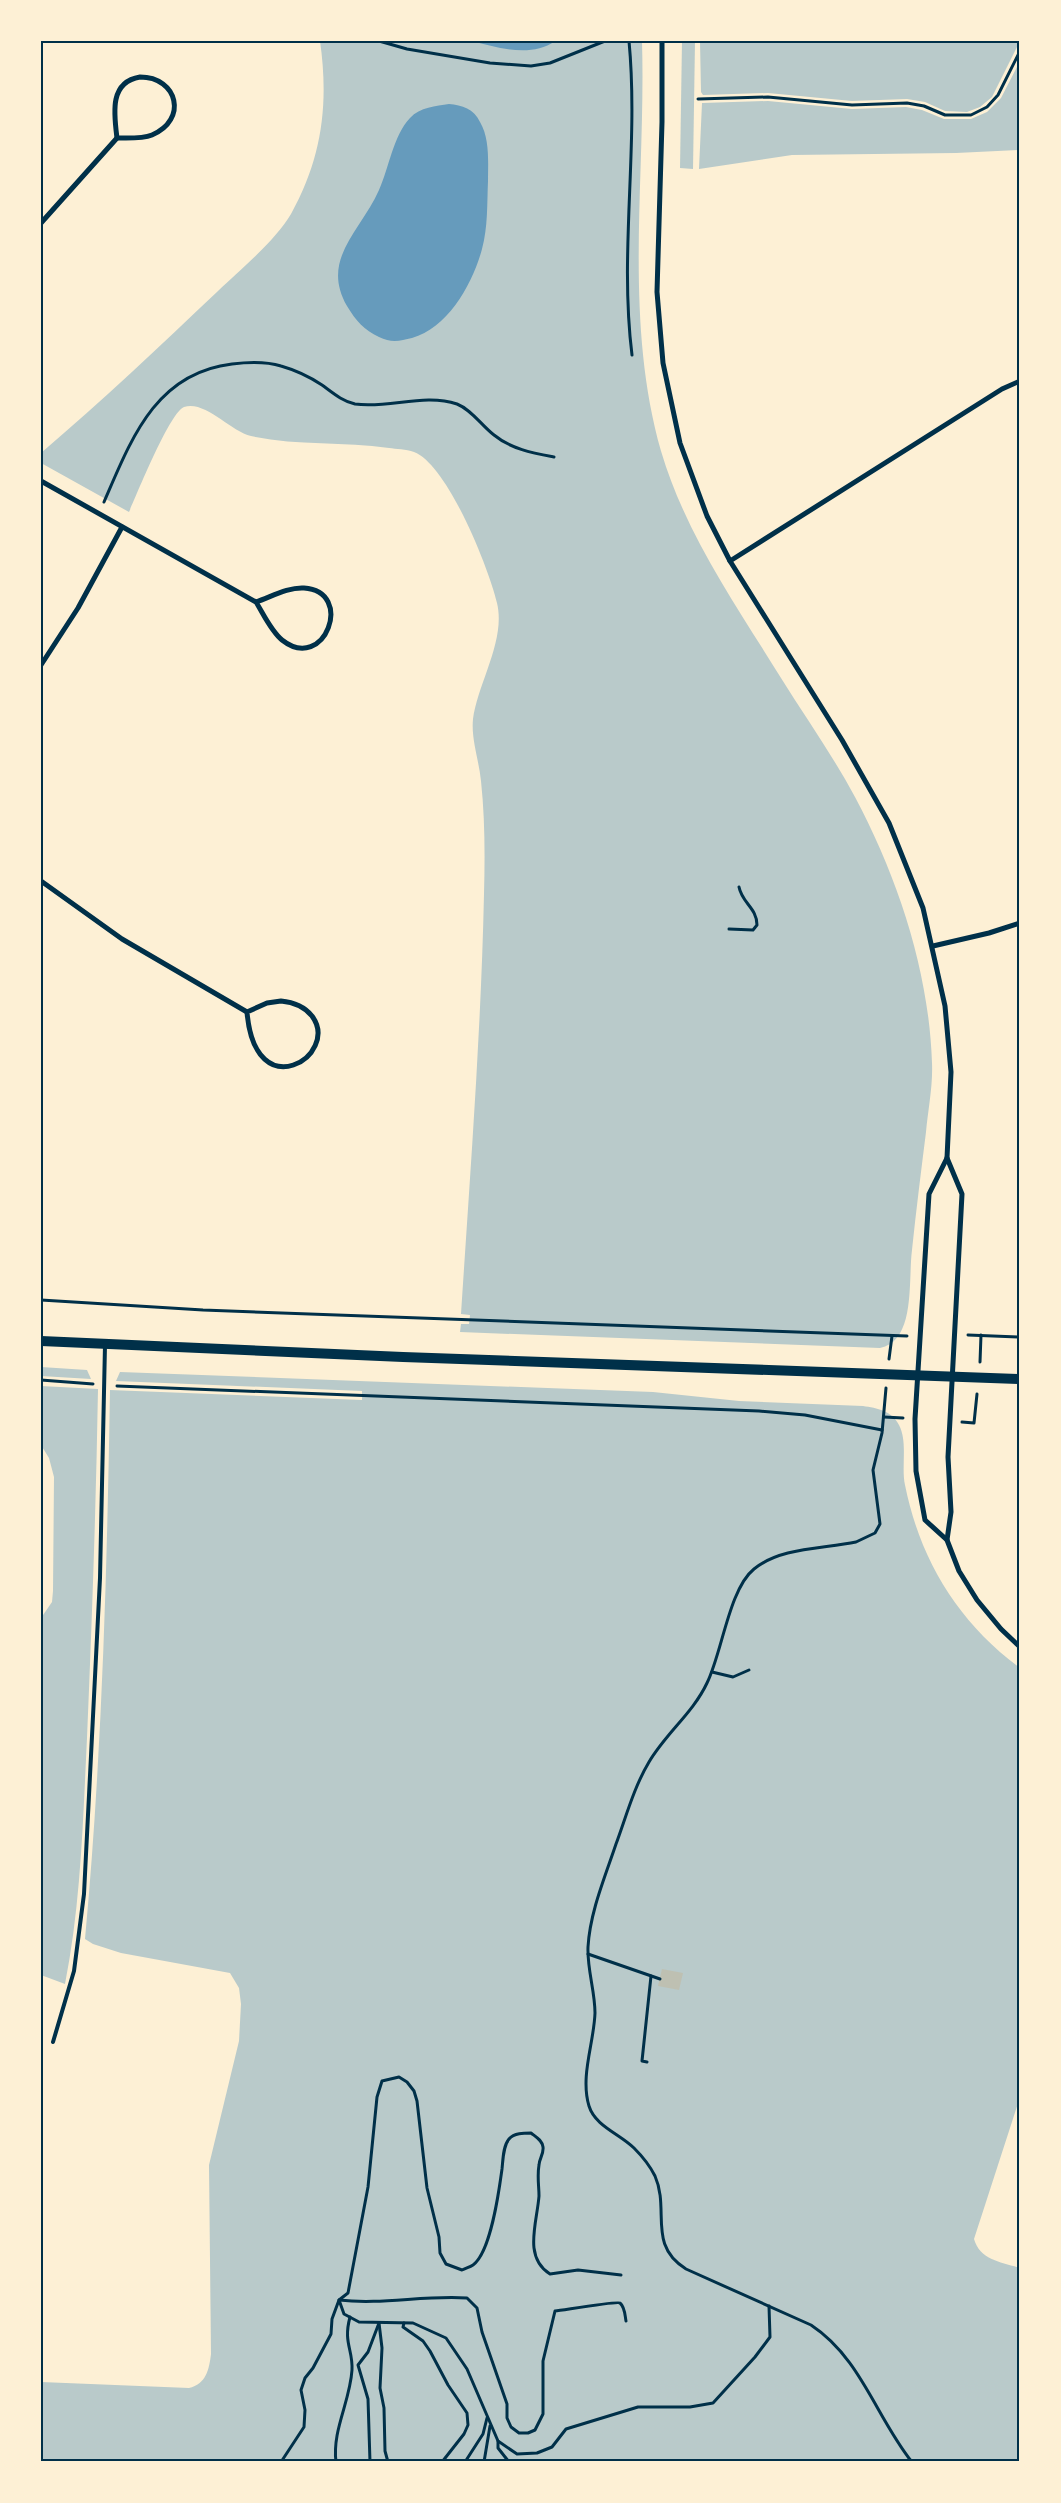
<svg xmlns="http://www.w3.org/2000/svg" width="1061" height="2503" font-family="Raleway,sans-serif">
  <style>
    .green { fill: #b9caca }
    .water { fill: #669bbc }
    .building { fill: #bec0b2 }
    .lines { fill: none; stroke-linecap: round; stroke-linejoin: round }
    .path { stroke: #003049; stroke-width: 3 }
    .service { stroke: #003049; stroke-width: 4 }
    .minor { stroke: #003049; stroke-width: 5 }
    .secondary { stroke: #003049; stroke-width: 10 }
    .neatline { fill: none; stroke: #003049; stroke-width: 2 }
  </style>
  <rect width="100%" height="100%" fill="#fdf0d5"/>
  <!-- green -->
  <g class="green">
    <path d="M 320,41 L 642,41 C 646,178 623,317 661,451 C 686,535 736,605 781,678 C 806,718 833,756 855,797 C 898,878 929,971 932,1063 C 933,1086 928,1110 926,1132 C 921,1172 916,1211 912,1250 C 908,1280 916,1341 880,1348 L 460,1332 L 461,1324 L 469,1324 L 470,1315 L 461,1314 C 470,1175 481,1034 484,894 C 485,857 485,818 481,781 C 479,760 471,740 473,719 C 478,683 506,640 497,603 C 489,569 448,465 414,452 C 406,449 396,449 389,448 C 343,441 296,446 251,436 C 230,431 205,400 184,407 C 170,412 137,494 129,512 L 41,463 L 41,453 C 102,401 160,346 218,291 C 240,270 276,240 291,214 C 322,158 329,104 320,41 Z"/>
    <path d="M 682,41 L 695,41 L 693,169 L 680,168 Z"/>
    <path d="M 700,41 L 1020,41 L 992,97 L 980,107 L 967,112 L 945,111 L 925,102 L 907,99 L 852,101 L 768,93 L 703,95 L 701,92 Z"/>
    <path d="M 1020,61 L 1020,150 L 956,153 L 792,155 L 699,169 L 702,103 L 768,101 L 852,109 L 906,107 L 922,110 L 944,119 L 971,119 L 987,112 L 1001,98 Z"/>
    <path d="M 41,1367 L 87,1370 L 91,1379 L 41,1376 Z"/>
    <path d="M 120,1372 L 653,1392 L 739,1401 L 863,1406 C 877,1408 892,1411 899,1425 C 908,1442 901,1467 905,1485 C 920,1560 958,1622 1020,1668 L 1020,2097 L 974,2239 C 980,2260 1001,2262 1020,2268 L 1020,2462 L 41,2462 L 41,2382 L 189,2388 C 206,2384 209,2370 211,2354 L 209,2165 L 239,2041 L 241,2004 L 239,1988 L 230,1973 L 121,1953 L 93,1944 L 85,1939 C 102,1756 107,1573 110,1390 L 362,1400 L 362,1391 L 116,1381 Z"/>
    <path d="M 41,1386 L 98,1389 C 96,1506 92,1622 87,1738 C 83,1820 81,1903 65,1984 L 41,1975 L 41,1618 L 52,1602 L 53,1591 L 54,1477 L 49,1458 L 41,1445 Z"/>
  </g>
  <!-- water -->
  <g class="water">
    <path d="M 472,41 L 555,41 C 531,58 499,48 472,41 Z"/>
    <path d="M 449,104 C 462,105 474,109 480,122 C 490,139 488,162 488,181 C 487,204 488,227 482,249 C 473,283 448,328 412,338 C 400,341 391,343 379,337 C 364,330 356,321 347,306 C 320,259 361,231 379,190 C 389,168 393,136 410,118 C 420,107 436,106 449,104 Z"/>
  </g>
  <!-- building -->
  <path class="building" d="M 662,1969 L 683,1973 L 679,1990 L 658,1986 Z"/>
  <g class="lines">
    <!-- path -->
    <g class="path">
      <path d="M 379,41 L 407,49 L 490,63 L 531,66 L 550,63 L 605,41"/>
      <path d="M 629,41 C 639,146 619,251 632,355"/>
      <path d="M 698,99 L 768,97 L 852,105 L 907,103 L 924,106 L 945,115 L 971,115 L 987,107 L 998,95 L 1020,51"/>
      <path d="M 104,502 C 131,440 155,373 232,364 C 248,362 265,361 281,366 C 295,370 310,377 322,385 C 333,393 342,401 355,404 C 388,409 424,393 457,404 C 472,410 481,425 494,435 C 511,449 533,453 554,457"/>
      <path d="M 729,929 L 753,930 L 757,925 C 757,908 742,903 739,887"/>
      <path d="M 41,1300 L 203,1310 L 907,1336"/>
      <path d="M 968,1335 L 1020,1337"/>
      <path d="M 889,1359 L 892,1336"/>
      <path d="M 980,1362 L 981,1335"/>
      <path d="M 41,1380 L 93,1384"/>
      <path d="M 117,1386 L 759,1411 L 805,1415 L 882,1430"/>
      <path d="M 886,1388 L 882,1433 L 873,1470 L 880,1524 L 875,1533 L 856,1542 C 823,1549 781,1547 754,1569 C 729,1589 722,1653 707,1683 C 693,1713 666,1733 649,1762 C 634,1787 626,1817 616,1844 C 605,1877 590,1912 588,1947 C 587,1969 595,1991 595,2013 C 594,2043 580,2076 589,2106 C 595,2126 620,2134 634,2148 C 642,2156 650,2166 655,2176 C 670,2210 647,2245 686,2269 L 811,2325 C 861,2358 876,2417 912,2462"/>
      <path d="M 884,1417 L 903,1418"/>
      <path d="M 962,1422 L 974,1423 L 977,1394"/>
      <path d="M 712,1672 L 733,1677 L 749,1670"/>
      <path d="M 588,1954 L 660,1979"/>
      <path d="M 647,2062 L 642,2061 L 651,1976"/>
      <path d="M 621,2275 L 578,2270 L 550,2274 C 523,2257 537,2223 539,2196 C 539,2186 537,2176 539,2165 C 539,2159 544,2154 543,2147 C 542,2140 536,2137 531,2133 C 524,2133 514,2133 509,2139 C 503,2146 503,2160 502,2169 C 499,2191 491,2252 473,2265 C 470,2267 466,2268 462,2270 L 446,2264 L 440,2253 L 439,2237 L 427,2188 L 417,2101 L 414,2091 L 407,2082 L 399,2077 L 382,2081 L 377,2097 L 368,2187 L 348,2293 L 339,2300 L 344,2314 L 359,2322 L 413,2323 L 446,2338 L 467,2369 L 498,2441 L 517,2454 L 537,2453 L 552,2447 L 566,2429 L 638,2407 L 690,2407 L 713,2403 L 755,2357 L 770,2337 L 769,2306"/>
      <path d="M 379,2323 L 382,2348 L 380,2388 L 384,2408 L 385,2451 L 388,2462"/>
      <path d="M 404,2323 L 403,2327 L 423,2341 L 430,2351 L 448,2385 L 467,2413 L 468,2425 L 464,2434 L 442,2462"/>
      <path d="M 498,2441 L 498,2448 L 509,2462"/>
      <path d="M 281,2462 L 304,2427 L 305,2410 L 301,2390 L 305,2378 L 313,2368 L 331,2334 L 332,2319 L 339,2300 C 382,2305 424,2295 467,2298 L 477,2308 L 482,2332 L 507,2404 L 507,2418 L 511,2427 L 519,2433 L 528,2433 L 535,2430 L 543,2414 L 543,2361 L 555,2311 C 564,2310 617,2301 620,2303 C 625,2307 625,2316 626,2321"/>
      <path d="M 336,2462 C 332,2430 350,2402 352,2370 C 353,2349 343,2343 350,2317"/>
      <path d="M 370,2462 L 368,2399 L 358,2365 L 368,2352 L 379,2323"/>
      <path d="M 465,2462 L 483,2434 L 487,2418"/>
      <path d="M 484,2462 L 490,2426"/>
    </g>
    <!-- service -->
    <path class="service" d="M 53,2042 L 74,1971 L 84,1894 L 100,1578 L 105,1345"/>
    <!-- minor -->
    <g class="minor">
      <path d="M 662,41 L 662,122 L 657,292 L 663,363 L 680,443 L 707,516 L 730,561 L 842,740 L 889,823 L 923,908 L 945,1006 L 951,1072 L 947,1158 L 929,1194 L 915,1419 L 916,1471 L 925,1520 L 947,1540 L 959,1571 L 977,1600 L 1001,1629 L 1020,1647"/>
      <path d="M 140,77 C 178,77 188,120 152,135 C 142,139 128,138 117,138 C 114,114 109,82 140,77 Z"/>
      <path d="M 41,223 L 117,138"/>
      <path d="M 41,481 L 256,602 C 264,615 271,631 282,640 C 325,674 355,591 304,588 C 288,587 271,597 256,602"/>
      <path d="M 730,561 L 1002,389 L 1020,381"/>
      <path d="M 41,665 L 78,608 L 122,527"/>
      <path d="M 41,881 L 122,939 L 247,1012"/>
      <path d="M 933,946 L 989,933 L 1020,923"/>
      <path d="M 281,1001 C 292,1002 304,1006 312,1016 C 341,1055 255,1109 247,1012 L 267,1003 Z"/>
      <path d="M 947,1158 L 962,1194 L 948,1457 L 951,1512 L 947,1540"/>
    </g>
    <!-- secondary -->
    <path class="secondary" d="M 41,1341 L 403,1357 L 1020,1379"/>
  </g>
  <!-- border -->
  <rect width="1061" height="2503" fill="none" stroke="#fdf0d5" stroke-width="85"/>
  <rect x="42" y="42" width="976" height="2418" class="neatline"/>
</svg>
